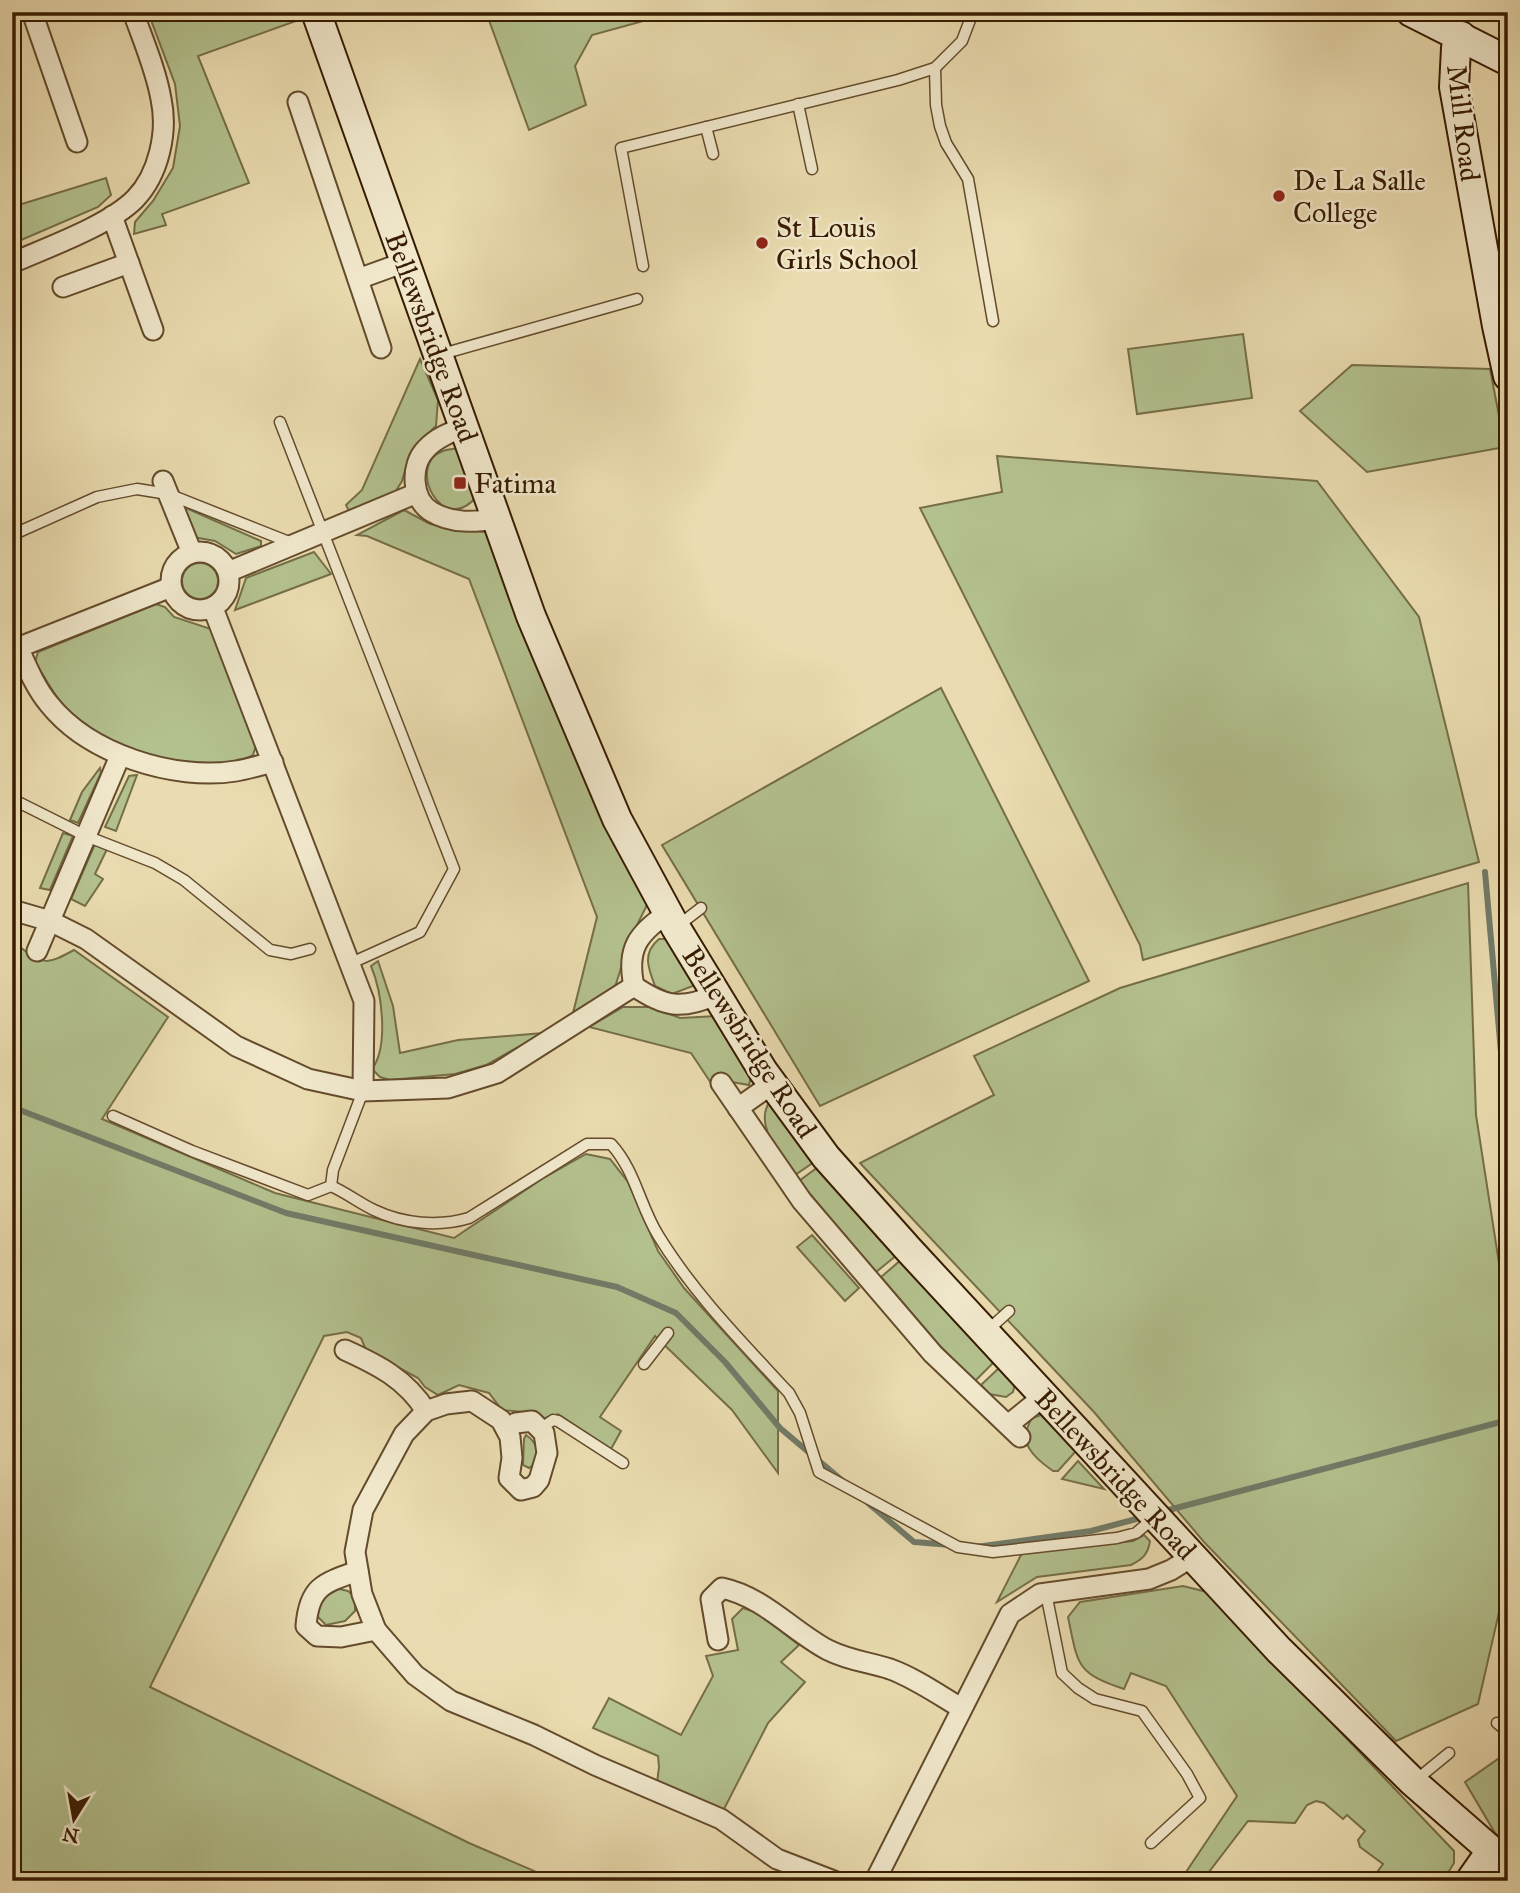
<svg xmlns="http://www.w3.org/2000/svg" width="1520" height="1893" font-family="'IM FELL Great Primer',serif">
  <style>
    .green { fill: #b3c18e; stroke: #756e47; stroke-width: 2 }
    .lines { fill: none; stroke-linecap: round; stroke-linejoin: round }
    .stream { stroke: #717b68; stroke-width: 6 }
    .lane-casing { stroke: #644b2c; stroke-width: 13 }
    .street-casing { stroke: #644b2c; stroke-width: 23 }
    .secondary-casing { stroke: #371b00; stroke-width: 32 }
    .lane { stroke: #f1e8cc; stroke-width: 10 }
    .street { stroke: #f1e8cc; stroke-width: 19 }
    .secondary { stroke: #f1e8cc; stroke-width: 28 }
    .poi-dot { fill: #8f2418; stroke: #f1e8cc; stroke-width: 2.5 }
    .labels { text-anchor: middle; stroke-width: 5; stroke-linejoin: round; paint-order: stroke }
    .street-label { font-size: 28px; fill: #371b00; stroke: #f1e8cc }
    .poi-label { font-size: 28px; fill: #371b00; stroke: #f1e8cc; text-anchor: start }
  </style>
  <rect width="100%" height="100%" fill="#eadcb0"/>
  <filter id="stains"><feTurbulence type="fractalNoise" baseFrequency=".00286" numOctaves="4"/><feColorMatrix values="0 0 0 0 .2 0 0 0 0 .09 0 0 0 0 .02 0 0 0 .5 -.17"/></filter>
  <radialGradient id="worn" r=".72"><stop offset=".6" stop-color="#630" stop-opacity="0"/><stop offset="1" stop-color="#630" stop-opacity=".3"/></radialGradient>
  <!-- green -->
  <g class="green">
    <path d="M 148,12 L 292,12 L 296,21 L 198,56 L 249,183 L 162,214 L 166,225 L 134,234 L 135,222 L 153,201 L 173,168 L 180,126 L 175,84 Z"/>
    <path d="M 486,12 L 676,12 L 592,35 L 575,66 L 586,105 L 529,130 Z"/>
    <path d="M 106,178 L 111,195 L 98,207 L 12,244 L 12,207 Z"/>
    <path d="M 1243,334 L 1252,398 L 1137,414 L 1128,349 Z"/>
    <path d="M 420,359 L 438,400 L 436,426 L 418,443 L 409,456 L 402,481 L 396,491 L 349,511 L 346,505 L 362,490 Z"/>
    <path d="M 1352,365 L 1490,369 L 1505,447 L 1367,472 L 1300,411 Z"/>
    <path d="M 460,448 L 477,496 C 442,539 405,464 443,451 C 448,449 455,449 460,448 Z"/>
    <path d="M 997,456 L 1317,481 L 1419,617 L 1479,862 L 1143,960 L 1140,945 L 920,508 L 1002,492 Z"/>
    <path d="M 186,508 L 261,541 L 261,546 L 236,554 L 215,541 L 193,537 L 182,509 Z"/>
    <path d="M 404,510 L 430,524 L 491,533 L 649,901 L 630,939 L 616,984 L 606,997 L 573,1013 L 597,917 L 469,579 L 367,536 L 357,535 Z"/>
    <path d="M 314,552 L 331,574 L 235,610 L 246,578 Z"/>
    <circle cx="200" cy="581" r="18"/>
    <path d="M 156,604 L 165,607 L 174,617 L 211,629 L 256,745 L 253,755 C 224,772 142,759 112,742 C 98,734 82,722 69,711 C 55,699 45,677 35,662 L 38,652 Z"/>
    <path d="M 941,688 L 1089,981 L 820,1106 L 662,845 Z"/>
    <path d="M 100,768 L 101,773 L 78,823 L 70,820 L 82,792 Z"/>
    <path d="M 137,775 L 116,831 L 105,827 L 129,776 Z"/>
    <path d="M 63,833 L 73,836 L 50,890 L 40,888 Z"/>
    <path d="M 95,844 L 108,847 L 95,874 L 103,879 L 85,906 L 71,899 Z"/>
    <path d="M 1468,883 L 1476,1115 L 1508,1321 L 1508,1573 L 1478,1704 L 1396,1741 L 1204,1542 L 1094,1412 L 860,1163 L 994,1095 L 974,1056 L 1120,988 Z"/>
    <path d="M 12,920 L 16,921 L 20,947 C 44,966 48,964 74,950 L 168,1017 L 102,1119 L 275,1193 L 454,1238 L 542,1179 L 586,1154 L 610,1159 L 628,1182 L 658,1251 L 684,1288 L 778,1391 L 778,1473 L 732,1410 L 655,1336 L 600,1417 L 621,1431 L 611,1449 L 558,1414 L 542,1419 L 523,1412 L 502,1410 L 489,1393 L 459,1385 L 438,1395 L 425,1387 L 418,1378 L 366,1350 L 361,1338 L 347,1332 L 324,1336 L 150,1687 L 469,1843 L 546,1876 L 545,1881 L 12,1881 Z"/>
    <path d="M 659,939 L 671,939 L 698,984 L 672,994 L 655,986 C 648,968 642,953 659,939 Z"/>
    <path d="M 378,961 L 393,1006 L 400,1053 L 458,1040 L 543,1033 L 486,1065 L 455,1074 L 390,1080 L 380,1077 L 372,1069 C 389,1046 382,992 371,966 Z"/>
    <path d="M 623,1007 L 651,1007 L 680,1018 L 717,1016 L 752,1073 L 749,1085 L 726,1081 L 713,1086 L 691,1053 L 589,1027 Z"/>
    <path d="M 770,1101 L 814,1162 L 795,1175 C 781,1154 753,1126 770,1101 Z"/>
    <path d="M 818,1167 L 897,1255 L 876,1272 L 799,1181 Z"/>
    <path d="M 812,1235 L 859,1288 L 845,1301 L 797,1247 Z"/>
    <path d="M 901,1260 L 995,1361 L 975,1381 L 939,1345 L 881,1277 Z"/>
    <path d="M 1000,1367 L 1015,1384 L 1013,1392 L 1006,1397 L 989,1394 L 981,1385 Z"/>
    <path d="M 1041,1415 L 1076,1451 L 1058,1471 L 1053,1471 C 1033,1457 1017,1443 1032,1418 Z"/>
    <path d="M 526,1435 C 538,1443 538,1451 535,1464 L 529,1468 L 523,1465 L 524,1439 Z"/>
    <path d="M 1078,1461 L 1104,1489 L 1062,1479 Z"/>
    <path d="M 1144,1535 L 1150,1541 C 1148,1554 1143,1559 1131,1565 L 1037,1577 L 997,1602 L 1022,1553 L 1133,1541 Z"/>
    <path d="M 1183,1586 L 1211,1593 L 1309,1699 L 1454,1851 L 1454,1863 L 1443,1881 L 1376,1881 L 1373,1878 L 1383,1864 L 1360,1847 L 1358,1840 L 1365,1831 L 1347,1815 L 1343,1819 L 1324,1803 L 1316,1801 L 1307,1805 L 1295,1823 L 1248,1821 L 1202,1881 L 1180,1881 L 1237,1796 L 1166,1686 L 1131,1673 L 1124,1689 C 1075,1673 1078,1664 1068,1617 L 1080,1602 Z"/>
    <path d="M 335,1588 L 348,1591 L 355,1597 L 355,1611 L 345,1621 L 326,1625 L 318,1617 C 318,1603 322,1594 335,1588 Z"/>
    <path d="M 743,1608 L 758,1613 L 799,1645 L 781,1662 L 805,1682 L 768,1723 L 723,1811 L 657,1783 L 659,1767 L 658,1756 L 593,1728 L 609,1698 L 681,1735 L 713,1676 L 706,1656 L 738,1650 L 732,1619 Z"/>
    <path d="M 1508,1752 L 1508,1843 L 1495,1833 L 1465,1782 Z"/>
  </g>
  <g class="lines">
    <!-- stream -->
    <g class="stream">
      <path d="M 1485,872 L 1508,1131"/>
      <path d="M 12,1107 L 286,1213 L 617,1287 L 676,1313 L 725,1362 L 780,1428 L 844,1482"/>
      <path d="M 868,1503 L 914,1542 L 951,1545"/>
      <path d="M 1161,1512 L 1508,1420"/>
      <path d="M 976,1547 L 1091,1531 L 1144,1517"/>
    </g>
    <defs>
      <g id="lane">
        <path d="M 935,68 L 936,105 L 940,126 L 946,143 L 968,179 L 993,321"/>
        <path d="M 798,104 L 812,169"/>
        <path d="M 706,127 L 713,154"/>
        <path d="M 643,266 L 621,148 L 898,80 L 935,68 L 962,41 L 973,12"/>
        <path d="M 442,354 L 637,299"/>
        <path d="M 280,422 L 454,869 L 420,932 L 349,964"/>
        <path d="M 12,535 L 97,497 L 137,489 L 168,494 L 294,544"/>
        <path d="M 12,799 L 86,836 L 155,863 L 184,880 L 270,950 L 291,954 L 310,949"/>
        <path d="M 679,925 L 701,908"/>
        <path d="M 113,1116 L 192,1151 L 308,1195 L 331,1186 L 333,1170 L 363,1091"/>
        <path d="M 331,1186 C 347,1193 359,1203 374,1210 C 403,1224 439,1227 469,1218 L 587,1144 L 611,1144 C 635,1170 640,1206 658,1235 C 694,1294 743,1343 789,1393 L 800,1413 L 819,1472 L 958,1547 L 993,1552 L 1117,1538 L 1136,1533 L 1155,1517"/>
        <path d="M 988,1330 L 1009,1311"/>
        <path d="M 644,1364 L 668,1333"/>
        <path d="M 540,1429 L 553,1420 L 558,1421 L 623,1463"/>
        <path d="M 1046,1593 L 1062,1673 L 1078,1688 L 1095,1699 L 1142,1711 L 1187,1774 L 1200,1798 L 1151,1843"/>
        <path d="M 1497,1723 L 1508,1732"/>
        <path d="M 1416,1780 L 1449,1753"/>
      </g>
      <g id="street">
        <path d="M 32,12 L 77,142"/>
        <path d="M 298,102 L 381,348"/>
        <path d="M 112,216 L 153,330"/>
        <path d="M 12,263 C 48,247 108,226 135,199 C 159,174 168,132 161,99 C 156,70 143,40 133,12"/>
        <path d="M 358,279 L 405,262"/>
        <path d="M 63,287 L 129,263"/>
        <path d="M 464,427 C 451,432 436,438 426,449 C 410,465 411,500 432,512 C 452,524 475,522 497,519"/>
        <path d="M 163,481 L 192,553"/>
        <circle cx="200" cy="581" r="29"/>
        <path d="M 228,572 L 417,493"/>
        <path d="M 213,608 L 364,1001 L 363,1091"/>
        <path d="M 18,647 C 27,667 35,687 49,704 C 89,754 174,781 236,771 C 248,769 261,765 273,762"/>
        <path d="M 12,650 L 171,587"/>
        <path d="M 12,910 L 50,921 L 86,939 L 236,1046 L 308,1079 L 363,1091 L 448,1088 L 497,1073 L 634,986"/>
        <path d="M 668,913 C 638,933 626,949 634,986 C 664,1007 682,1010 715,995"/>
        <path d="M 37,951 L 120,756"/>
        <path d="M 721,1083 L 802,1201 L 933,1354 L 1020,1437"/>
        <path d="M 738,1108 L 772,1084"/>
        <path d="M 345,1350 C 378,1365 406,1379 426,1411"/>
        <path d="M 1008,1425 L 1044,1396"/>
        <path d="M 506,1429 L 516,1423 L 532,1421 L 544,1433 L 547,1453 L 539,1480 L 533,1487 L 521,1490 L 509,1478 L 512,1458 L 510,1437 L 501,1420 L 472,1401 L 446,1404 L 426,1411 L 404,1434 L 363,1510 L 355,1552 L 362,1594 L 376,1630 L 415,1675 L 451,1701 L 534,1735 L 595,1765 L 721,1819 L 777,1859 L 834,1881"/>
        <path d="M 358,1571 C 323,1583 309,1587 306,1626 L 317,1636 L 341,1637 L 376,1630"/>
        <path d="M 718,1640 L 711,1599 L 722,1588 C 764,1597 792,1631 828,1650 C 850,1661 869,1662 890,1669 C 915,1678 939,1695 961,1708"/>
        <path d="M 875,1881 L 1010,1614 L 1040,1594 L 1149,1579 L 1171,1570 L 1192,1557"/>
      </g>
      <g id="secondary">
        <path d="M 316,12 L 531,616 L 617,819 L 676,928 L 763,1071 L 826,1157 L 909,1250 L 1279,1650 L 1413,1782 L 1508,1865"/>
        <path d="M 1411,12 L 1508,61"/>
        <path d="M 1461,36 L 1456,48 L 1454,87 L 1497,326 L 1508,376"/>
        <path d="M 1470,1881 L 1491,1851"/>
      </g>
    </defs>
    <!-- lane casing -->
    <use href="#lane" class="lane-casing"/>
    <!-- street casing -->
    <use href="#street" class="street-casing"/>
    <!-- secondary casing -->
    <use href="#secondary" class="secondary-casing"/>
    <!-- lane -->
    <use href="#lane" class="lane"/>
    <!-- street -->
    <use href="#street" class="street"/>
    <!-- secondary -->
    <use href="#secondary" class="secondary"/>
  </g>
  <!-- markers -->
  <g class="poi-dot">
    <circle cx="1279" cy="196" r="7"/>
    <circle cx="762" cy="243" r="7"/>
    <rect x="453" y="476" width="14" height="14" rx="3.5"/>
  </g>
  <g class="labels">
    <!-- street labels -->
    <g class="street-label">
      <text transform="translate(1464 123) rotate(83)" y="10">Mill Road</text>
      <text transform="translate(432 337) rotate(70)" y="10">Bellewsbridge Road</text>
      <text transform="translate(750 1042) rotate(57)" y="10">Bellewsbridge Road</text>
      <text transform="translate(1116 1474) rotate(47)" y="10">Bellewsbridge Road</text>
    </g>
    <!-- poi labels -->
    <g class="poi-label">
      <text x="1293" y="190">De La Salle<tspan x="1293" dy="32">College</tspan></text>
      <text x="776" y="237">St Louis<tspan x="776" dy="32">Girls School</tspan></text>
      <text x="474" y="493">Fatima</text>
    </g>
  </g>
  <!-- margin -->
  <rect width="1520" height="1893" fill="none" stroke="#eadcb0" stroke-width="42"/>
  <rect x="14" y="14" width="1492" height="1865" fill="none" stroke="#371b00" stroke-width="3.5"/>
  <rect x="21" y="21" width="1478" height="1851" fill="none" stroke="#371b00" stroke-width="2"/>
  <!-- north arrow -->
  <g transform="translate(74 1819) rotate(191)" stroke="#f1e8cc" stroke-width="5" paint-order="stroke">
  <path d="M0-5L12 26L0 18L-12 26Z" fill="#371b00"/>
  <text y="-10" font-size="19" font-weight="bold" text-anchor="middle" fill="#371b00">N</text>
  </g>
  <rect width="100%" height="100%" filter="url(#stains)"/>
  <rect width="100%" height="100%" fill="url(#worn)"/>
</svg>
